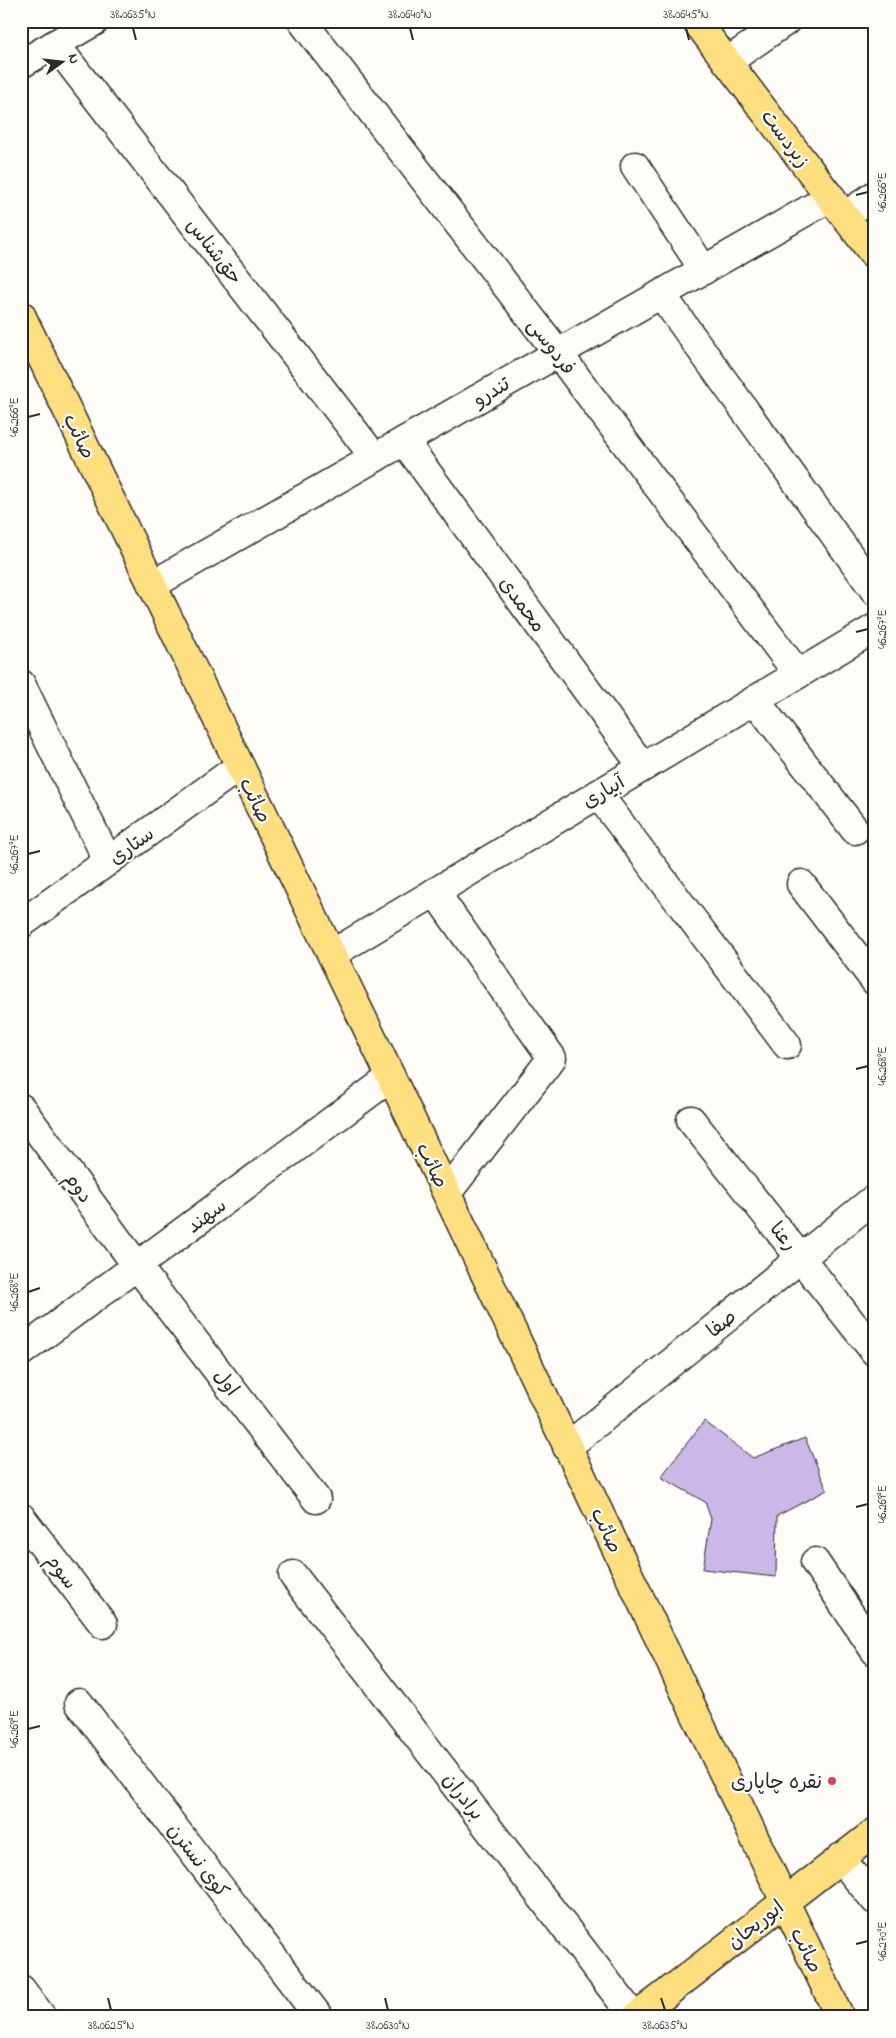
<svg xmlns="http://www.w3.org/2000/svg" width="896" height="2038" font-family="'Indie Flower','Playpen Sans Arabic',sans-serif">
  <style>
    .building { fill: #ccb7e8; stroke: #2b2b2b }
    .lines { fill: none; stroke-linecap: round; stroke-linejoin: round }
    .minor-casing { stroke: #2b2b2b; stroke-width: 31 }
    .major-casing { stroke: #2b2b2b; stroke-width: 31 }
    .minor { stroke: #fdfcf7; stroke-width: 28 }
    .major { stroke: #fedf80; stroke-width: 28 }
    .ticks { fill: none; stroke: #2b2b2b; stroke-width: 2 }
    .poi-dot { fill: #d1495b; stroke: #fdfcf7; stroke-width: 2 }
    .labels { text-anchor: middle; stroke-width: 4.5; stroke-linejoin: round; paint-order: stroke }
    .street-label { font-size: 20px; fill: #2b2b2b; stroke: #fdfcf7 }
    .poi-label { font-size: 20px; fill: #2b2b2b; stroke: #fdfcf7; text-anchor: end }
    .neatline { fill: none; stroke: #2b2b2b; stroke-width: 2 }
    .ticks-label { font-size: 12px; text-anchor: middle; fill: #2b2b2b }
  </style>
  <rect width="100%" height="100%" fill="#fdfcf7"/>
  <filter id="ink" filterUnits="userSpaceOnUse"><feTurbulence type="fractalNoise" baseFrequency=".02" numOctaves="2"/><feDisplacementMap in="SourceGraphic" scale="10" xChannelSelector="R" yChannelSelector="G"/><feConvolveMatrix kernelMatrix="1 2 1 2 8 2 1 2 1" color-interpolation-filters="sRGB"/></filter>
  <g filter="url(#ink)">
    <!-- building -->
    <path class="building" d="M 704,1421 L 753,1458 L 805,1438 L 827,1490 L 777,1516 L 776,1577 L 703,1569 L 711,1519 L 705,1502 L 661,1477 Z"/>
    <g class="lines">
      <defs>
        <g id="minor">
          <path d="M 302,21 L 558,353 L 798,674"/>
          <path d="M 55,44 L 375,458"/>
          <path d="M 727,62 L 786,21"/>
          <path d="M 21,64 L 95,21"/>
          <path d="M 635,166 L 704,270"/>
          <path d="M 845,216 L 875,195"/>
          <path d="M 661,294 L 875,591"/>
          <path d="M 404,441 L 643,767"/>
          <path d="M 152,585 L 831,197"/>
          <path d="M 21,684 L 108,861"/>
          <path d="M 755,700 L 855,830"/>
          <path d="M 598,794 L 787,1045"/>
          <path d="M 801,884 L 875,981"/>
          <path d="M 435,892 L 552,1058 L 447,1193"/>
          <path d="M 21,924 L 240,766"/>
          <path d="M 332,954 L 875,628"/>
          <path d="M 21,1108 L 137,1266 L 316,1499"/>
          <path d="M 691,1120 L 875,1352"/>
          <path d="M 21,1352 L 391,1077"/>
          <path d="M 567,1447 L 875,1198"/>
          <path d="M 21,1517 L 103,1624"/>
          <path d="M 815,1562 L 875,1651"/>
          <path d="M 293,1575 L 634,2017"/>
          <path d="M 79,1703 L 319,2017"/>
          <path d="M 840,1858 L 875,1900"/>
          <path d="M 21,1989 L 42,2017"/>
        </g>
        <g id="major">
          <path d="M 696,21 L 875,256"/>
          <path d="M 21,315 L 391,1077 L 840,2017"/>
          <path d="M 636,2017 L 875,1832"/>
        </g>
      </defs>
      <!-- minor casing -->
      <use href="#minor" class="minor-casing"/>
      <!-- major casing -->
      <use href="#major" class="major-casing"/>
      <!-- minor -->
      <use href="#minor" class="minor"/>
      <!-- major -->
      <use href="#major" class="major"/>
    </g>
  </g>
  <!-- ticks -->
  <path class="ticks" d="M 133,28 L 136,40M 410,28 L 413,40M 686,28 L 689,40M 856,195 L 868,192M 28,417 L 40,414M 856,632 L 868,629M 28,854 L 40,851M 856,1069 L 868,1066M 28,1292 L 40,1288M 856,1507 L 868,1504M 28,1729 L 40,1726M 856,1944 L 868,1941M 108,1998 L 111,2010M 385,1998 L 388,2010M 661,1998 L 665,2010"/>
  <!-- markers -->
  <circle class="poi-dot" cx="832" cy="1781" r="5"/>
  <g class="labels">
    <!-- street labels -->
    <g class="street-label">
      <text transform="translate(786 138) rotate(53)" y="7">زبردست</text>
      <text transform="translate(215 251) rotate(52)" y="7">حق‌شناس</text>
      <text transform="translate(552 346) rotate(53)" y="7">فردوسی</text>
      <text transform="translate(491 391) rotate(-30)" y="7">تندرو</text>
      <text transform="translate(80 436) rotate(64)" y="7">صائب</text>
      <text transform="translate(523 604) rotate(54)" y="7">محمدی</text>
      <text transform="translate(603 791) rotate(-31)" y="7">آبیاری</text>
      <text transform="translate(256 800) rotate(64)" y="7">صائب</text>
      <text transform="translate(131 845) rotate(-36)" y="7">ستاری</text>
      <text transform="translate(433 1165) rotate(64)" y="7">صائب</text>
      <text transform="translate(79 1187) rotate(54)" y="7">دوم</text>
      <text transform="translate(206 1215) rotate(-37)" y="7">سهند</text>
      <text transform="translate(784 1236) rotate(51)" y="7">رعنا</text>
      <text transform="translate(721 1323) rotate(-39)" y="7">صفا</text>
      <text transform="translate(227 1382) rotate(53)" y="7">اول</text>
      <text transform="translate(607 1530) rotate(65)" y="7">صائب</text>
      <text transform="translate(62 1571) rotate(53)" y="7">سوم</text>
      <text transform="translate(464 1796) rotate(52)" y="7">برادران</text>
      <text transform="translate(199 1860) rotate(53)" y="7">کوی نسترن</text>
      <text transform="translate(755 1924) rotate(-38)" y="7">ابوریحان</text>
      <text transform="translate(807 1950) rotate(64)" y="7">صائب</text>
    </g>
    <!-- poi labels -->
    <g class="poi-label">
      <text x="822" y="1788">نقره چاپاری</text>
    </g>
  </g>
  <!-- margin -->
  <rect width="896" height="2038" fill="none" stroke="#fdfcf7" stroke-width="55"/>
  <!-- north arrow -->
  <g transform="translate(62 62) rotate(75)" stroke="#fdfcf7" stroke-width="4" paint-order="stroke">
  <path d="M0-4L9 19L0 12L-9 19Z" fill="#2b2b2b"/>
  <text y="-8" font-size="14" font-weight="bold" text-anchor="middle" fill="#2b2b2b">N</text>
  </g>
  <rect x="28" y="28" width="840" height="1982" class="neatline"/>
  <g class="ticks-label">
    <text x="133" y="18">38.0635°N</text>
    <text x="410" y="18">38.0640°N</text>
    <text x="686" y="18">38.0645°N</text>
    <text transform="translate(882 192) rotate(-90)" y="4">46.266°E</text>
    <text transform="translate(14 417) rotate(-90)" y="4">46.266°E</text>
    <text transform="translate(882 629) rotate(-90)" y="4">46.267°E</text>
    <text transform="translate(14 854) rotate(-90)" y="4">46.267°E</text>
    <text transform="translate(882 1066) rotate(-90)" y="4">46.268°E</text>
    <text transform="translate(14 1292) rotate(-90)" y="4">46.268°E</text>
    <text transform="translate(882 1504) rotate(-90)" y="4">46.269°E</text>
    <text transform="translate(14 1729) rotate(-90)" y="4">46.269°E</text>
    <text transform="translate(882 1941) rotate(-90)" y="4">46.270°E</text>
    <text x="111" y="2029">38.0625°N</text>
    <text x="388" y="2029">38.0630°N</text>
    <text x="665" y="2029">38.0635°N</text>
  </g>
</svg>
